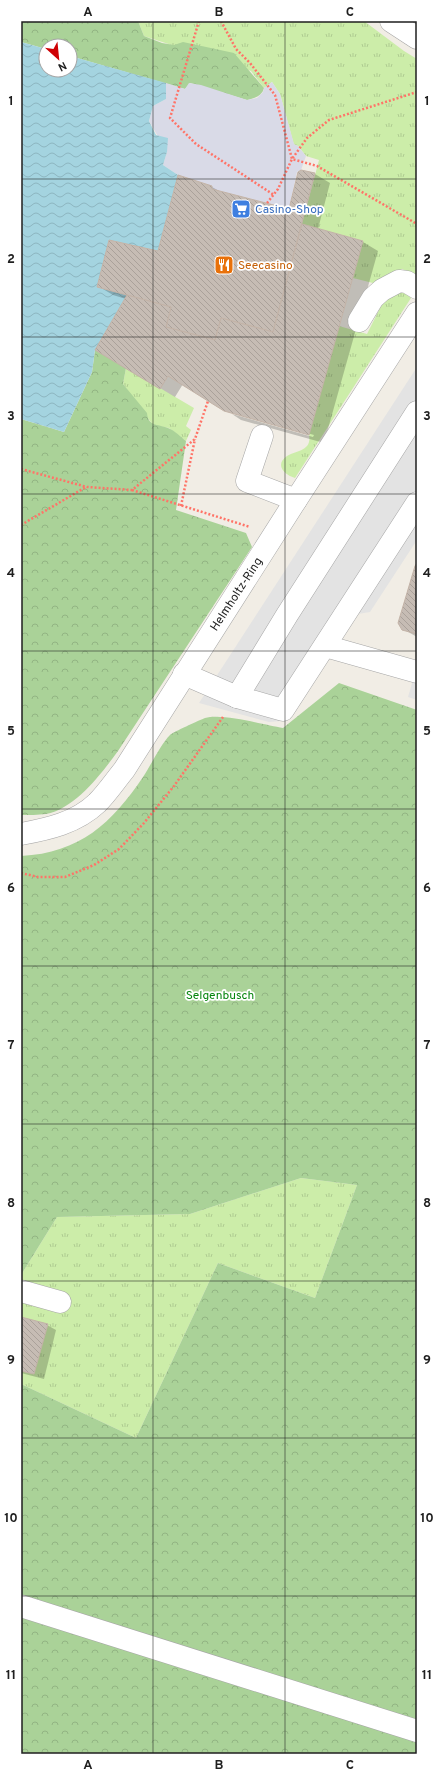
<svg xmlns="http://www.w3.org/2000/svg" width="438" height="1775" font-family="Overpass,sans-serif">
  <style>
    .grass { fill: url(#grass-tufts) }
    .forest { fill: url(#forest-crowns) }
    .parking { fill: #e3e3e3 }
    .plaza { fill: #d9dae7 }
    .water { fill: url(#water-waves) }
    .shadow { fill: #0003 }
    .building { fill: url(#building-back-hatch); stroke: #c3b3a7 }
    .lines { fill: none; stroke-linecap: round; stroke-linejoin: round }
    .minor-casing { stroke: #a6a6a6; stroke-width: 23 }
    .path { stroke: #ff7468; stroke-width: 2.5; stroke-dasharray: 2 2; stroke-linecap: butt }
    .minor { stroke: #fff; stroke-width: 22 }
    .grid { fill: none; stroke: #1f1f1f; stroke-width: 1; stroke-opacity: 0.55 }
    .labels { text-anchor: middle; stroke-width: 3.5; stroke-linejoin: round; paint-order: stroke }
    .shop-label { font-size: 12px; fill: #366cbe; stroke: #fff; text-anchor: start }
    .food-label { font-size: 12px; fill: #c56008; stroke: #fff; text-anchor: start }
    .street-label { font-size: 12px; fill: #1f1f1f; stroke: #fff }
    .park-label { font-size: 12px; fill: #06850e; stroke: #fff }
    .neatline { fill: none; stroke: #1f1f1f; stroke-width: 1.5 }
    .grid-label { font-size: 13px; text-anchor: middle; font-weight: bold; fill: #1f1f1f }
  </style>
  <defs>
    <pattern id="grass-tufts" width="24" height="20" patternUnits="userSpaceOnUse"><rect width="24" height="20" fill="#cceda9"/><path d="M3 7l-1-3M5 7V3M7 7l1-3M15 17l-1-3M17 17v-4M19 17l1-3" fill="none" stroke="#afcb91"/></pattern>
    <pattern id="forest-crowns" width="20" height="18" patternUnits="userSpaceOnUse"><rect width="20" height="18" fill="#aad298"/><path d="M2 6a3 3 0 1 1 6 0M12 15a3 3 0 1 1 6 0" fill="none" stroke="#92b483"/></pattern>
    <pattern id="water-waves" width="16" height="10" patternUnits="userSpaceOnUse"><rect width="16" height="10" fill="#a4d4e0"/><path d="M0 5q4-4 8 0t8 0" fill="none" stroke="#8db6c0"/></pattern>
    <pattern id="building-back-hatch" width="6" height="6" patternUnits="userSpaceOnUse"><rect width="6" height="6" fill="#c6bcb4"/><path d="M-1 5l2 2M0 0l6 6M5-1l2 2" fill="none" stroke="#aaa19a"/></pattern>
  </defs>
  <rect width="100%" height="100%" fill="#f1ede5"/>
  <!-- grass -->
  <g class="grass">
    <path d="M 138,21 L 364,21 L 404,51 L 417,59 L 417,276 L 402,269 L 377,284 L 353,278 L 363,241 L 302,224 L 319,160 L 306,156 L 298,146 L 294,145 L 280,94 L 272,82 L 264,88 L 251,71 L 144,36 Z"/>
    <path d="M 398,293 L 405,293 L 411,298 L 295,478 C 285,475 274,465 287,456 C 297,450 312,451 309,435 L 339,326 L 367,334 L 382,304 L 386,300 Z"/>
    <path d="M 126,368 L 194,408 L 186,426 L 191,430 L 186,441 L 169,428 L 153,425 L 123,384 Z"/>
    <path d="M 301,1178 L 357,1185 L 315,1298 L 218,1263 L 136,1438 L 21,1384 L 21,1275 L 57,1217 L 190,1214 Z"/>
  </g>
  <!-- forest -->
  <g class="forest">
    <path d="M 21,21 L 138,21 L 144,36 L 162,43 L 174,45 L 183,42 L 234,53 L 264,88 C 262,96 255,98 247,100 L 190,83 L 185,89 L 70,56 L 70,46 L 46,46 L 46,49 L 21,42 Z"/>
    <path d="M 95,350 L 126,368 L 123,384 L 147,413 C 148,426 157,424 168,428 C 174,430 181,437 186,441 L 176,510 L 246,533 L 252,547 L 118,751 C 102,773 75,809 46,814 C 38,815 29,815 21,815 L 21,419 L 64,432 L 92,372 Z"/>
    <path d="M 339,683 L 417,710 L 417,1754 L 21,1754 L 21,1384 L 136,1438 L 218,1263 L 315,1298 L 357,1185 L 301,1178 L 190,1214 L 57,1217 L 21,1275 L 21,856 C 80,853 112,823 143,777 C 151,765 161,744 170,735 C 173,732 200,720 205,718 C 223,713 264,725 283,728 Z"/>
  </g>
  <!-- parking -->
  <g class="parking">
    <path d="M 417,367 L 417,540 L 370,612 L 352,615 L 287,717 L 281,721 L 269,722 L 199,703 Z"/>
    <path d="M 413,680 L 417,681 L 417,700 L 408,697 Z"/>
  </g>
  <!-- plaza -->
  <path class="plaza" d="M 272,82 L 280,94 L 294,144 L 298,146 L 306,156 L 301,170 L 297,172 L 289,209 L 212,189 L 212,186 L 178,175 L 163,165 L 167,152 L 149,121 L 153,106 L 166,99 L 166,83 L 185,89 L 189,83 L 201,85 L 247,100 L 257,98 L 263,92 L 264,88 Z"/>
  <!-- water -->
  <path class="water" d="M 21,42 L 46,49 L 46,70 L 70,70 L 70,56 L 166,83 L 166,99 L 153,106 L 149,121 L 156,135 L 168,138 L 167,152 L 163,165 L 178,175 L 158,251 L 109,240 L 97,287 L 127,295 L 95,350 L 92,372 L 64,432 L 21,419 Z"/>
  <!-- shadow -->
  <g class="shadow">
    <path d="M 315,174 L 330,183 L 318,229 L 363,242 L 378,251 L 324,443 L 241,420 L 232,414 L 313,437 L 314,435 L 225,410 L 183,384 L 175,397 L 160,388 L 126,299 L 113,295 L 98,286 L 159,252 L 179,177 L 212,187 L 221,192 L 289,210 Z"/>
    <path d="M 417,566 L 417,637 L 403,629 Z"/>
    <path d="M 21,1318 L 47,1325 L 56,1330 L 44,1379 L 21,1373 Z"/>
  </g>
  <!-- building -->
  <g class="building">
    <path d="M 301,170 L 315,173 L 273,332 L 221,318 L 215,340 L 166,327 L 171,307 L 97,287 L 109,240 L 158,251 L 178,175 L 212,186 L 212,189 L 289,209 L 298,172 Z"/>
    <path d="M 302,224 L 363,241 L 309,435 L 224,411 L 168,376 L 160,389 L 95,350 L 127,295 L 171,307 L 166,327 L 215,340 L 221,318 L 273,332 Z"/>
    <path d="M 417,563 L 417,634 L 402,630 L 398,623 L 415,566 Z"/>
    <path d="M 21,1317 L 48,1324 L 34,1374 L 21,1371 Z"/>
  </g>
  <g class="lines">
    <defs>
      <g id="minor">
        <path d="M 391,21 L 417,38"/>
        <path d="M 359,321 L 373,298 L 382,290 L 399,281 L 407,282 L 417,288"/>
        <path d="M 262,436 L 247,481 L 296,500"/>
        <path d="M 325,646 L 417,672"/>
        <path d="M 184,674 L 237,697 L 283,710 L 417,503"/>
        <path d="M 237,697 L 287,615 L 417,412"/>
        <path d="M 21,834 C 48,829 76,823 97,803 C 107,793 115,781 124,770 L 296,500 L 417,313"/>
        <path d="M 21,1291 L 60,1302"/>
        <path d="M 21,1606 L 417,1731"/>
      </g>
    </defs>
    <!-- minor casing -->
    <use href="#minor" class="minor-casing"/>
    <!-- path -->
    <g class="path">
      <path d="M 199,21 L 170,118 L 196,144 L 274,195"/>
      <path d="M 221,21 L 236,49 L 250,63 L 275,95 L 292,159 L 317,166 L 417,224"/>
      <path d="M 267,203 L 278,189 L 292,159 L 307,138 L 329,120 L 417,92"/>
      <path d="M 21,469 L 87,487 L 132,490 L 195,439 L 208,401"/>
      <path d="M 132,490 L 250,527"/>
      <path d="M 181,506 L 195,439"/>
      <path d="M 21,525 L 86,487"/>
      <path d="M 21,873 L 38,877 L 65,877 L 94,865 L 119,849 L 144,823 L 174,786 L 223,717"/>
    </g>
    <!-- minor -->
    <use href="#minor" class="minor"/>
  </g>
  <!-- grid -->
  <path class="grid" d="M 153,21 L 153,1754M 285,21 L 285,1754M 21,179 L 417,179M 21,337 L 417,337M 21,494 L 417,494M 21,651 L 417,651M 21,809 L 417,809M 21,966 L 417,966M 21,1124 L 417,1124M 21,1281 L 417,1281M 21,1438 L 417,1438M 21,1596 L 417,1596"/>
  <!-- icons -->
  <defs>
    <symbol id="supermarket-square" viewBox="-11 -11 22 22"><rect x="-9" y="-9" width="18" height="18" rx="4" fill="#3f7fe0" stroke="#fff"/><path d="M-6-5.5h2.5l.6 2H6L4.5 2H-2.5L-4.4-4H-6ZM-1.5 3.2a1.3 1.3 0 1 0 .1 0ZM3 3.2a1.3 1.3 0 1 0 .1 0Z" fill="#fff"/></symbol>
    <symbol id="restaurant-square" viewBox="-11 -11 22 22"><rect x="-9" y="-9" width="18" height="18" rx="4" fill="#e8710a" stroke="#fff"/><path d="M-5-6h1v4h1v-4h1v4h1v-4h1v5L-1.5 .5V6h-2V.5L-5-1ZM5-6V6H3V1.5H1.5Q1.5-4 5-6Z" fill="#fff"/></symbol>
  </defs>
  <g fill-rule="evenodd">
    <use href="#supermarket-square" x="230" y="198" width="22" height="22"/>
    <use href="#restaurant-square" x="213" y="254" width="22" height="22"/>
  </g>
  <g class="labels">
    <!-- shop labels -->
    <g class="shop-label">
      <text x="255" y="213">Casino-Shop</text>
    </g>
    <!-- food labels -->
    <g class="food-label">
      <text x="238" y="269">Seecasino</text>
    </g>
    <!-- street labels -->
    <g class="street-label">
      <text transform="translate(236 594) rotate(-57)" y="4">Helmholtz-Ring</text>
    </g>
    <!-- park labels -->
    <g class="park-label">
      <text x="220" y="999">Selgenbusch</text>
    </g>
  </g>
  <!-- border -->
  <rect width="438" height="1775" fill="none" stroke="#ffffff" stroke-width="44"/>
  <!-- north arrow -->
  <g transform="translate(58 58) rotate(153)"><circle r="19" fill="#ffffff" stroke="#a5a5a5"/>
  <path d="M0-3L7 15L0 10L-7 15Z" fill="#cf0004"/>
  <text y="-6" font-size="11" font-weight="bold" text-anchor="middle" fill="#1f1f1f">N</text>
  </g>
  <rect x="22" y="22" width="394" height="1731" class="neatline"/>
  <g class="grid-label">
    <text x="88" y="16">A</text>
    <text x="219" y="16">B</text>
    <text x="350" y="16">C</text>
    <text x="11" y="105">1</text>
    <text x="427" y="105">1</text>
    <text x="11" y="263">2</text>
    <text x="427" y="263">2</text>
    <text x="11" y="420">3</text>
    <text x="427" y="420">3</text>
    <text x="11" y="577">4</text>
    <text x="427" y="577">4</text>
    <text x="11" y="735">5</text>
    <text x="427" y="735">5</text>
    <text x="11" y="892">6</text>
    <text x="427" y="892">6</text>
    <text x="11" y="1049">7</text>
    <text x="427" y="1049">7</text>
    <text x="11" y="1207">8</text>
    <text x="427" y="1207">8</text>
    <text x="11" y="1364">9</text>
    <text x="427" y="1364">9</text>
    <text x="11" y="1522">10</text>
    <text x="427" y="1522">10</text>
    <text x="11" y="1679">11</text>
    <text x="427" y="1679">11</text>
    <text x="88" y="1769">A</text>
    <text x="219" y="1769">B</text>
    <text x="350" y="1769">C</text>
  </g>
</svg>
